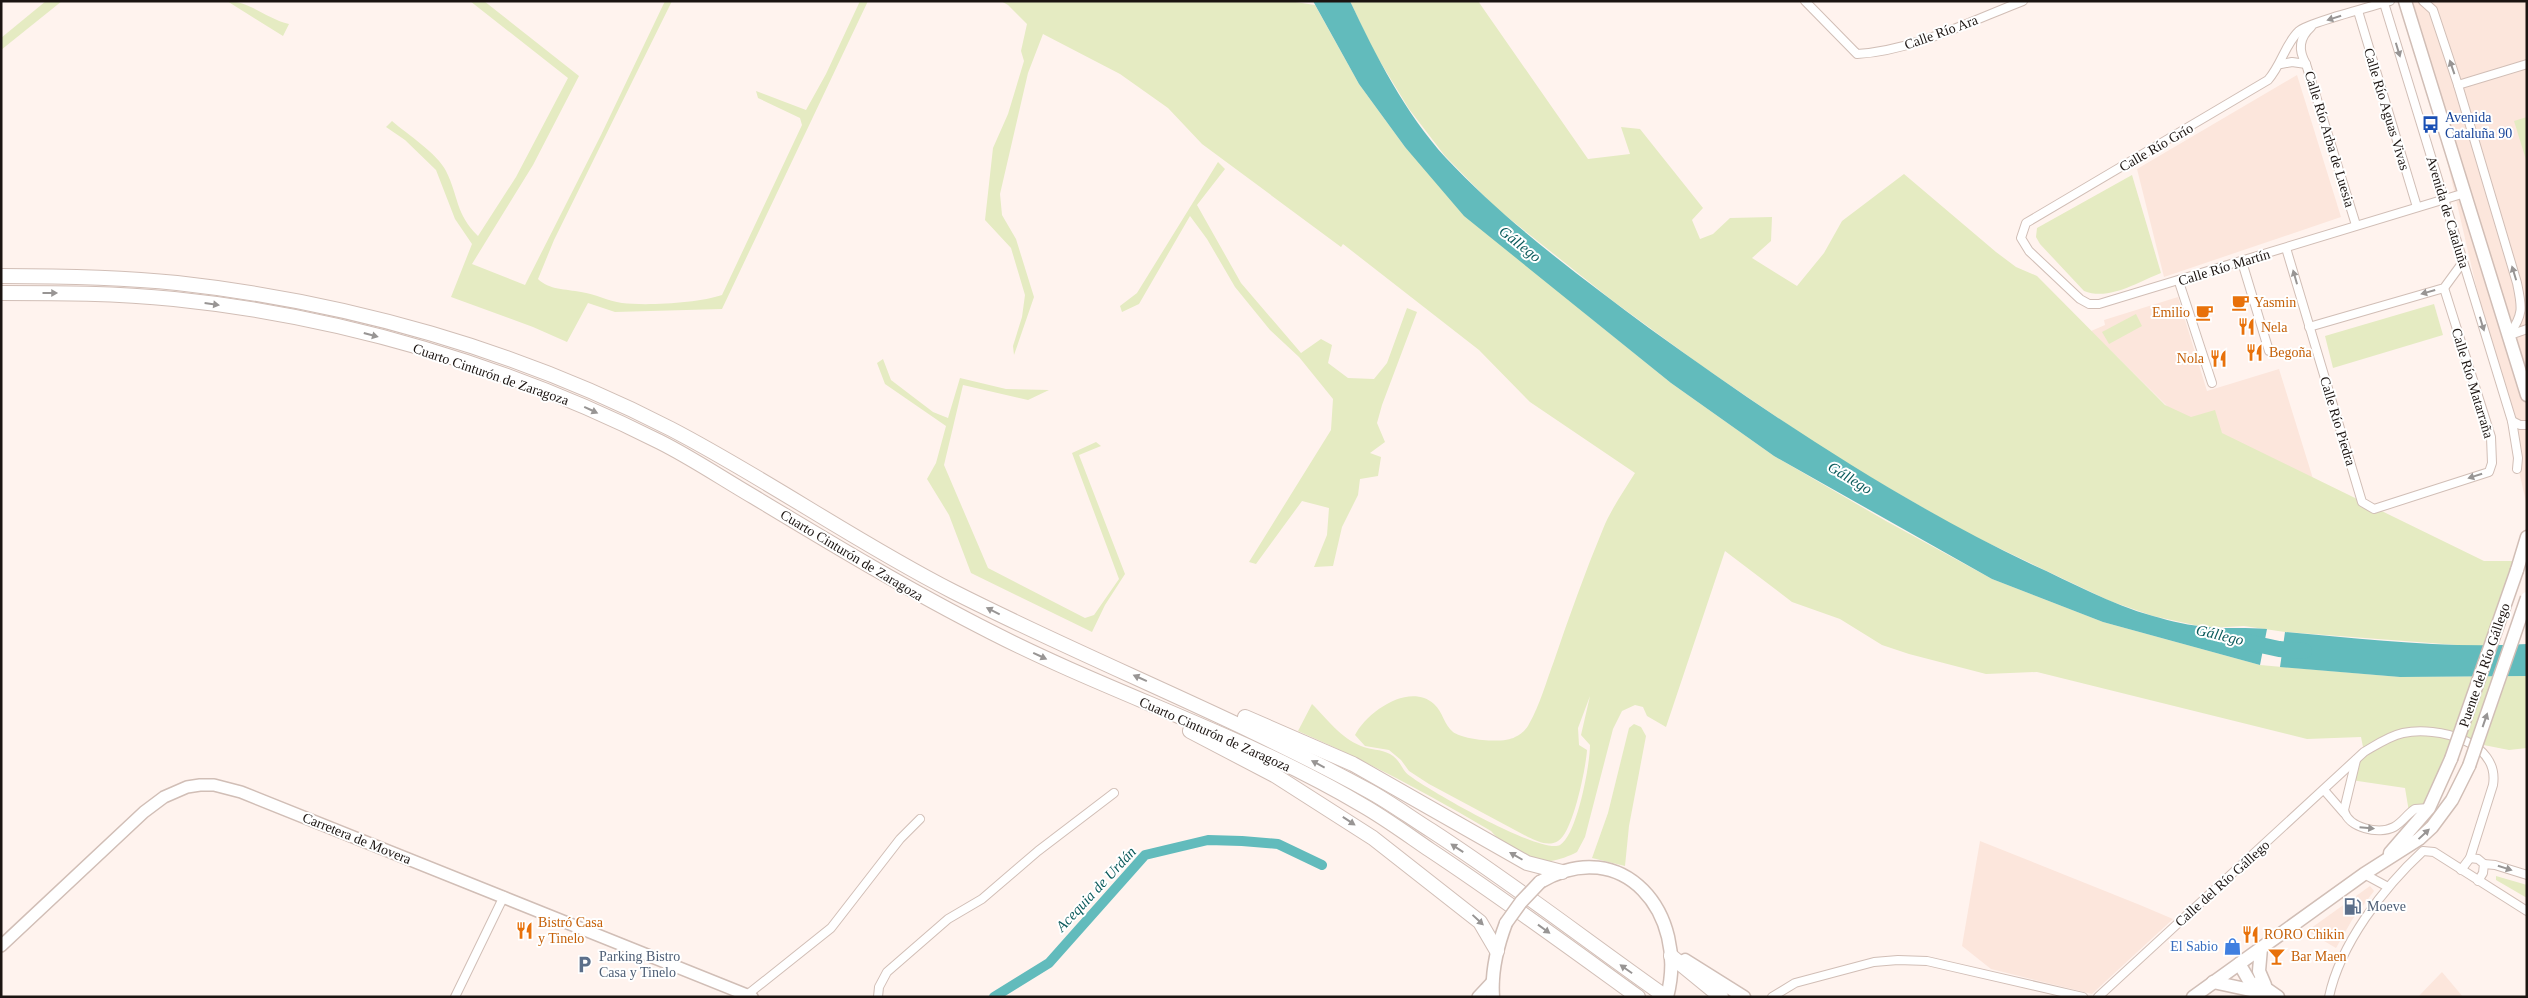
<svg xmlns="http://www.w3.org/2000/svg" width="2528" height="998" font-family="Georgia,serif">
  <style>
    .built { fill: #fce6dc }
    .green { fill: #e5ebc2 }
    .water { fill: #62bbbc }
    .lines { fill: none; stroke-linecap: round; stroke-linejoin: round }
    .canal { stroke: #62bbbc; stroke-width: 10 }
    .river { stroke: #62bbbc; stroke-width: 16 }
    .minor-casing { stroke: #d1beb6; stroke-width: 10 }
    .secondary-casing { stroke: #d1beb6; stroke-width: 14 }
    .primary-casing { stroke: #d1beb6; stroke-width: 15 }
    .trunk-casing { stroke: #d1beb6; stroke-width: 15 }
    .motorway-casing { stroke: #d1beb6; stroke-width: 16 }
    .minor { stroke: #fff; stroke-width: 8 }
    .secondary { stroke: #fff; stroke-width: 11 }
    .primary { stroke: #fff; stroke-width: 12 }
    .trunk { stroke: #fff; stroke-width: 12 }
    .motorway { stroke: #fff; stroke-width: 14 }
    .primary-bridge-casing { stroke: #d1beb6; stroke-width: 15; stroke-linecap: butt }
    .trunk-bridge-casing { stroke: #d1beb6; stroke-width: 15; stroke-linecap: butt }
    .primary-bridge { stroke: #fff; stroke-width: 12 }
    .trunk-bridge { stroke: #fff; stroke-width: 12 }
    .oneway { fill: #989594 }
    .labels { text-anchor: middle; stroke-width: 4; stroke-linejoin: round; paint-order: stroke }
    .street-label { font-size: 14px; fill: #1b1411; stroke: #fff }
    .transit-label { font-size: 14px; fill: #164399; stroke: #fff; text-anchor: start }
    .food-label { font-size: 14px; fill: #c56008; stroke: #fff; text-anchor: start }
    .service-label { font-size: 14px; fill: #4e5e75; stroke: #fff; text-anchor: start }
    .shop-label { font-size: 14px; fill: #366cbe; stroke: #fff; text-anchor: end }
    .water-label { font-size: 15px; font-style: italic; fill: #0a5a5b; stroke: #fff }
  </style>
  <rect width="100%" height="100%" fill="#fff3ee"/>
  <!-- built -->
  <g class="built">
    <path d="M 2410,1 L 2527,1 L 2527,506 Z"/>
    <path d="M 2297,75 L 2341,217 L 2164,277 L 2137,169 Z"/>
    <path d="M 2178,297 L 2207,391 L 2279,369 L 2314,482 L 2174,413 L 2091,331 L 2105,325 L 2104,320 Z"/>
    <path d="M 1980,841 L 2140,905 L 2173,919 L 2092,994 L 1991,969 L 1962,946 Z"/>
    <path d="M 2370,886 L 2374,891 L 2352,920 L 2336,948 L 2307,931 Z"/>
    <path d="M 2442,972 L 2463,997 L 2418,997 Z"/>
  </g>
  <!-- green -->
  <g class="green">
    <path d="M 46,1 L 62,1 L 1,50 L 1,38 Z"/>
    <path d="M 227,1 C 250,1 267,19 289,24 L 283,36 Z"/>
    <path d="M 470,1 L 484,1 L 579,76 L 533,165 L 472,264 L 525,285 L 601,135 L 665,1 L 672,1 L 554,240 L 538,279 C 549,290 566,289 581,292 C 595,294 608,301 622,303 C 647,306 699,303 722,295 L 802,125 L 800,118 L 758,98 L 756,91 L 806,110 L 826,74 L 860,1 L 868,1 L 722,309 L 615,312 L 588,303 L 567,342 L 533,327 L 451,297 L 472,244 L 455,219 L 436,170 L 405,140 L 386,127 L 392,121 C 407,134 437,153 446,171 C 459,197 455,213 478,236 L 516,177 L 568,78 Z"/>
    <path d="M 1001,1 L 1289,1 L 1315,5 L 1359,84 L 1405,147 L 1587,315 L 1671,383 L 1774,456 L 1886,521 L 1992,579 L 2103,622 L 2260,665 L 2400,677 L 2527,676 L 2527,748 L 2509,750 L 2453,739 L 2432,792 L 2414,818 L 2409,812 L 2405,788 L 2351,780 L 2356,760 L 2364,752 L 2361,737 L 2307,739 L 2037,672 L 1986,674 L 1909,654 L 1882,645 L 1840,619 L 1792,602 L 1725,551 L 1666,727 L 1647,716 L 1643,707 L 1635,705 L 1622,711 L 1613,729 L 1585,837 L 1577,852 C 1570,856 1558,860 1551,861 C 1535,863 1500,843 1491,831 C 1428,794 1365,760 1298,731 L 1312,704 C 1327,719 1341,738 1361,746 C 1370,750 1381,749 1390,754 C 1401,760 1401,770 1410,776 C 1430,791 1541,855 1560,845 C 1577,835 1590,765 1590,745 L 1581,735 L 1590,696 L 1578,728 L 1579,745 L 1587,750 C 1586,767 1573,833 1558,841 C 1548,847 1537,841 1528,837 L 1429,784 L 1409,771 L 1401,760 L 1389,750 L 1365,746 L 1355,735 C 1367,712 1409,682 1434,704 C 1443,712 1444,725 1453,732 C 1464,740 1504,744 1515,737 C 1521,734 1526,730 1529,724 C 1540,705 1546,682 1554,661 C 1569,617 1585,572 1603,529 C 1611,509 1624,491 1635,473 L 1530,402 L 1479,350 L 1343,244 L 1341,247 L 1202,144 L 1168,108 L 1120,74 L 1043,34 L 1028,73 L 1000,194 L 1002,215 L 1016,239 L 1034,297 L 1014,355 L 1013,346 L 1022,317 L 1025,295 L 1011,248 L 985,220 L 993,148 L 1008,114 L 1024,61 L 1021,51 L 1027,24 L 1008,5 Z"/>
    <path d="M 1350,1 L 1478,1 L 1588,159 L 1630,154 L 1621,127 L 1640,129 L 1703,208 L 1692,220 L 1700,239 L 1713,234 L 1730,218 L 1772,217 L 1771,241 L 1752,258 L 1797,286 L 1824,253 L 1842,221 L 1904,174 L 1996,252 L 2016,267 L 2037,276 L 2165,405 L 2191,417 L 2215,410 L 2222,433 L 2484,561 L 2514,561 L 2483,647 L 2285,632 L 2244,626 L 2208,628 L 2153,616 L 2110,601 L 1965,532 L 1837,458 L 1702,366 L 1613,301 L 1496,208 L 1445,156 L 1409,109 L 1373,50 Z"/>
    <path d="M 2527,117 L 2527,163 L 2514,121 Z"/>
    <path d="M 1218,162 L 1225,169 L 1197,205 L 1241,283 L 1301,353 L 1321,339 L 1332,345 L 1328,363 L 1348,378 L 1374,379 L 1387,363 L 1407,308 L 1417,312 L 1382,405 L 1377,423 L 1385,442 L 1370,453 L 1381,457 L 1378,476 L 1360,479 L 1358,495 L 1342,527 L 1333,566 L 1314,567 L 1327,535 L 1329,508 L 1302,501 L 1256,564 L 1249,562 L 1331,430 L 1333,399 L 1299,357 L 1270,330 L 1235,287 L 1207,239 L 1190,216 L 1139,304 L 1122,312 L 1120,306 L 1137,293 Z"/>
    <path d="M 2132,175 L 2161,273 C 2138,282 2109,301 2084,291 L 2040,244 L 2036,237 L 2037,228 Z"/>
    <path d="M 2434,304 L 2443,335 L 2333,368 L 2325,336 Z"/>
    <path d="M 2136,314 L 2142,326 L 2109,344 L 2102,332 Z"/>
    <path d="M 883,359 L 891,380 L 933,412 L 948,418 L 960,378 L 1006,389 L 1049,390 L 1028,400 L 963,385 L 944,465 L 988,568 L 1085,618 L 1094,615 L 1119,579 L 1072,453 L 1096,442 L 1101,446 L 1079,455 L 1125,574 L 1105,605 L 1092,632 L 971,573 L 949,515 L 927,479 L 936,463 L 946,426 L 885,384 L 877,363 Z"/>
    <path d="M 1634,724 L 1641,727 L 1646,736 L 1629,826 L 1625,866 L 1592,858 L 1608,813 L 1629,728 Z"/>
    <path d="M 2496,876 L 2527,885 L 2527,898 L 2496,880 Z"/>
  </g>
  <!-- water -->
  <g class="water">
    <path d="M 1313,1 L 1350,1 C 1376,56 1405,113 1446,158 C 1506,222 1579,276 1649,328 C 1771,416 1895,499 2031,564 C 2071,582 2110,604 2153,616 C 2170,621 2191,626 2209,627 C 2229,629 2247,627 2267,629 L 2260,665 L 2103,622 L 1992,579 L 1774,456 L 1671,383 L 1464,216 L 1405,147 L 1359,84 Z"/>
    <path d="M 2285,632 C 2366,639 2446,649 2527,644 L 2527,676 L 2400,677 L 2280,667 Z"/>
  </g>
  <g class="lines">
    <!-- canal -->
    <path class="canal" d="M 994,997 L 1049,963 L 1145,855 L 1208,840 L 1242,841 L 1278,844 L 1322,865"/>
    <!-- river -->
    <path class="river" d="M 2242,641 L 2279,649 L 2304,651"/>
    <defs>
      <g id="minor">
        <path d="M 1805,1 L 1857,54 C 1912,51 1971,21 2023,1"/>
        <path d="M 2390,1 C 2374,6 2307,23 2299,31 C 2285,44 2282,64 2268,80 L 2026,223 L 2021,238 L 2029,251 L 2080,299 L 2089,304 L 2099,304 L 2465,193"/>
        <path d="M 2423,1 L 2433,10 L 2458,85 L 2517,283 C 2522,307 2524,314 2509,335"/>
        <path d="M 2384,3 L 2512,421 L 2518,458 L 2517,469"/>
        <path d="M 2358,11 L 2417,207"/>
        <path d="M 2311,27 C 2299,38 2298,50 2306,64 L 2356,225"/>
        <path d="M 2281,64 L 2292,62 L 2306,64"/>
        <path d="M 2458,85 L 2527,64"/>
        <path d="M 2286,248 L 2362,502 L 2374,509 L 2489,472 L 2492,463 L 2491,437 L 2444,288"/>
        <path d="M 2242,262 L 2269,351"/>
        <path d="M 2179,282 L 2212,383"/>
        <path d="M 2309,327 L 2444,288 L 2463,262"/>
        <path d="M 2510,335 L 2527,329"/>
        <path d="M 2512,421 L 2520,425 L 2527,425"/>
        <path d="M 2356,760 L 2344,810 C 2348,828 2379,835 2394,827 C 2403,822 2407,814 2415,809 L 2429,808"/>
        <path d="M 2324,790 L 2344,813"/>
        <path d="M 2470,858 L 2478,859 L 2484,864 L 2483,873 L 2478,881"/>
        <path d="M 2484,864 L 2495,865 L 2527,875"/>
        <path d="M 2364,874 L 2388,887"/>
        <path d="M 747,995 L 831,928 L 900,839 L 920,819"/>
        <path d="M 455,997 L 504,896"/>
        <path d="M 878,997 L 879,987 L 887,972 L 948,919 L 982,899 L 1038,851 L 1114,793"/>
        <path d="M 1772,997 L 1795,983 L 1874,962 L 1898,960 L 1927,961 L 2083,997"/>
        <path d="M 2098,997 L 2364,752 C 2376,745 2389,736 2403,733 C 2437,726 2500,741 2493,785 L 2470,858 L 2461,870"/>
        <path d="M 2329,997 C 2340,944 2384,887 2423,851 L 2434,852 L 2527,911"/>
      </g>
      <g id="secondary">
        <path d="M 1,946 L 144,812 L 164,797 L 187,787 L 200,785 L 214,785 L 241,792 L 752,997"/>
        <path d="M 1478,997 L 1493,981"/>
      </g>
      <g id="primary">
        <path d="M 2405,1 L 2527,395"/>
        <path d="M 2517,570 L 2527,537"/>
        <path d="M 2390,853 L 2429,808 L 2451,759"/>
        <path d="M 2261,948 L 2259,971 L 2265,985"/>
        <path d="M 1685,960 L 1744,997"/>
        <path d="M 2239,964 C 2247,975 2251,988 2262,997"/>
        <path d="M 2213,982 L 2255,991"/>
        <path d="M 2258,983 L 2278,997"/>
        <path d="M 2193,997 L 2364,874 L 2419,839 L 2432,827 L 2452,800 L 2469,766"/>
      </g>
      <g id="trunk">
        <path d="M 1540,882 C 1623,833 1689,914 1667,997"/>
        <path d="M 1493,997 C 1491,971 1497,947 1506,923"/>
      </g>
      <g id="motorway">
        <path d="M 1,276 C 60,276 119,277 177,283 C 348,302 518,350 671,429 C 767,479 856,542 952,591 C 1090,661 1234,717 1369,791 C 1391,803 1411,818 1432,831 C 1512,883 1588,942 1666,997"/>
        <path d="M 1,293 C 59,293 116,293 174,299 C 341,316 510,366 660,442 C 692,458 723,479 754,497 C 832,544 910,591 991,632 C 1112,694 1244,735 1362,805 C 1385,818 1408,835 1430,850 C 1501,897 1569,947 1638,997"/>
        <path d="M 1245,717 L 1353,764 L 1527,863 L 1562,872"/>
        <path d="M 1190,731 L 1276,776 L 1373,838 L 1480,922 L 1497,951"/>
        <path d="M 1671,956 L 1721,997"/>
      </g>
    </defs>
    <!-- minor casing -->
    <use href="#minor" class="minor-casing"/>
    <!-- secondary casing -->
    <use href="#secondary" class="secondary-casing"/>
    <!-- primary casing -->
    <use href="#primary" class="primary-casing"/>
    <!-- trunk casing -->
    <use href="#trunk" class="trunk-casing"/>
    <!-- motorway casing -->
    <use href="#motorway" class="motorway-casing"/>
    <!-- minor -->
    <use href="#minor" class="minor"/>
    <!-- secondary -->
    <use href="#secondary" class="secondary"/>
    <!-- primary -->
    <use href="#primary" class="primary"/>
    <!-- trunk -->
    <use href="#trunk" class="trunk"/>
    <!-- motorway -->
    <use href="#motorway" class="motorway"/>
    <defs>
      <g id="primary-bridge">
        <path d="M 2451,759 L 2517,570"/>
        <path d="M 2469,766 L 2527,598"/>
      </g>
      <path id="trunk-bridge" d="M 1506,923 L 1521,902 L 1540,882"/>
    </defs>
    <!-- primary-bridge casing -->
    <use href="#primary-bridge" class="primary-bridge-casing"/>
    <!-- trunk-bridge casing -->
    <use href="#trunk-bridge" class="trunk-bridge-casing"/>
    <!-- primary-bridge -->
    <use href="#primary-bridge" class="primary-bridge"/>
    <!-- trunk-bridge -->
    <use href="#trunk-bridge" class="trunk-bridge"/>
  </g>
  <!-- one-way arrows -->
  <defs><path id="oneway-solid" d="M-6-.8H1V-3.2L6.5 0L1 3.2V.8H-6Z" transform="scale(1.25)"/></defs>
  <g class="oneway">
    <use href="#oneway-solid" transform="translate(2334 18) rotate(162)"/>
    <use href="#oneway-solid" transform="translate(2398 50) rotate(73)"/>
    <use href="#oneway-solid" transform="translate(2452 67) rotate(-109)"/>
    <use href="#oneway-solid" transform="translate(2514 273) rotate(-107)"/>
    <use href="#oneway-solid" transform="translate(2295 277) rotate(-106)"/>
    <use href="#oneway-solid" transform="translate(2428 292) rotate(164)"/>
    <use href="#oneway-solid" transform="translate(50 293)"/>
    <use href="#oneway-solid" transform="translate(212 304) rotate(8)"/>
    <use href="#oneway-solid" transform="translate(2482 324) rotate(73)"/>
    <use href="#oneway-solid" transform="translate(371 335) rotate(15)"/>
    <use href="#oneway-solid" transform="translate(591 410) rotate(25)"/>
    <use href="#oneway-solid" transform="translate(2475 476) rotate(162)"/>
    <use href="#oneway-solid" transform="translate(993 611) rotate(-153)"/>
    <use href="#oneway-solid" transform="translate(1040 656) rotate(25)"/>
    <use href="#oneway-solid" transform="translate(1140 678) rotate(-156)"/>
    <use href="#oneway-solid" transform="translate(2485 720) rotate(-71)"/>
    <use href="#oneway-solid" transform="translate(1318 764) rotate(-152)"/>
    <use href="#oneway-solid" transform="translate(1349 821) rotate(34)"/>
    <use href="#oneway-solid" transform="translate(2367 828) rotate(5)"/>
    <use href="#oneway-solid" transform="translate(2424 834) rotate(-43)"/>
    <use href="#oneway-solid" transform="translate(1457 848) rotate(-147)"/>
    <use href="#oneway-solid" transform="translate(1516 856) rotate(-150)"/>
    <use href="#oneway-solid" transform="translate(2505 868) rotate(18)"/>
    <use href="#oneway-solid" transform="translate(1478 920) rotate(43)"/>
    <use href="#oneway-solid" transform="translate(1544 929) rotate(36)"/>
    <use href="#oneway-solid" transform="translate(1626 969) rotate(-145)"/>
  </g>
  <!-- icons -->
  <defs>
    <symbol id="bus-bare" viewBox="-9 -9 18 18"><path d="M-5-6H5V4H4V6H2V4H-2V6H-4V4H-5ZM-3.5-4V0h7V-4ZM-3.5 1.2v1.5H-2V1.2ZM2 1.2v1.5H3.5V1.2Z" fill="#1a4fb4" stroke="#fff" stroke-width="2.5" paint-order="stroke"/></symbol>
    <symbol id="cafe-bare" viewBox="-9 -9 18 18"><path d="M-5.5-4.5H6V0H3Q3 3.5 0 3.5H-2.5Q-5.5 3.5-5.5 0ZM3-3.2v2h1.7v-2ZM-6 4.5H4V6H-6Z" fill="#e8710a" stroke="#fff" stroke-width="2.5" paint-order="stroke"/></symbol>
    <symbol id="restaurant-bare" viewBox="-9 -9 18 18"><path d="M-5-6h1v4h1v-4h1v4h1v-4h1v5L-1.5 .5V6h-2V.5L-5-1ZM5-6V6H3V1.5H1.5Q1.5-4 5-6Z" fill="#e8710a" stroke="#fff" stroke-width="2.5" paint-order="stroke"/></symbol>
    <symbol id="fuel-bare" viewBox="-9 -9 18 18"><path d="M-5.5-6h7V0h2V4h1.3V-2.5L3-4.5l.8-.8L6-3V5H2.5V1h-1V6h-7ZM-4.2-4.7v3.2H.2V-4.7Z" fill="#5c6f8a" stroke="#fff" stroke-width="2.5" paint-order="stroke"/></symbol>
    <symbol id="shop-bare" viewBox="-9 -9 18 18"><path d="M-5-2.5h2.3a2.7 3.5 0 0 1 5.4 0H5L5.5 6h-11ZM-1.5-2.5h3a1.5 2.3 0 0 0-3 0Z" fill="#3f7fe0" stroke="#fff" stroke-width="2.5" paint-order="stroke"/></symbol>
    <symbol id="bar-bare" viewBox="-9 -9 18 18"><path d="M-6-5H6L.8 .8V4.5H3.5V6h-7V4.5H-.8V.8Z" fill="#e8710a" stroke="#fff" stroke-width="2.5" paint-order="stroke"/></symbol>
    <symbol id="parking-bare" viewBox="-9 -9 18 18"><path d="M-3.5-5.5H1a3.5 3.5 0 0 1 0 7H-1V5.5H-3.5ZM-1-3.4V-.6H.8a1.4 1.4 0 0 0 0-2.8Z" fill="#5c6f8a" stroke="#fff" stroke-width="2.5" paint-order="stroke"/></symbol>
  </defs>
  <g fill-rule="evenodd">
    <use href="#bus-bare" x="2418" y="112" width="25" height="25"/>
    <use href="#cafe-bare" x="2228" y="290" width="25" height="25"/>
    <use href="#cafe-bare" x="2192" y="300" width="25" height="25"/>
    <use href="#restaurant-bare" x="2234" y="314" width="25" height="25"/>
    <use href="#restaurant-bare" x="2242" y="340" width="25" height="25"/>
    <use href="#restaurant-bare" x="2206" y="346" width="25" height="25"/>
    <use href="#fuel-bare" x="2340" y="894" width="25" height="25"/>
    <use href="#restaurant-bare" x="512" y="918" width="25" height="25"/>
    <use href="#restaurant-bare" x="2238" y="922" width="25" height="25"/>
    <use href="#shop-bare" x="2220" y="934" width="25" height="25"/>
    <use href="#bar-bare" x="2264" y="944" width="25" height="25"/>
    <use href="#parking-bare" x="572" y="952" width="25" height="25"/>
  </g>
  <g class="labels">
    <!-- street labels -->
    <g class="street-label">
      <text transform="translate(1941 32) rotate(-20)" y="5">Calle Río Ara</text>
      <text transform="translate(2387 109) rotate(73)" y="5">Calle Río Aguas Vivas</text>
      <text transform="translate(2330 139) rotate(73)" y="5">Calle Río Arba de Luesia</text>
      <text transform="translate(2156 147) rotate(-30)" y="5">Calle Río Grío</text>
      <text transform="translate(2448 212) rotate(73)" y="5">Avenida de Cataluña</text>
      <text transform="translate(2224 267) rotate(-17)" y="5">Calle Río Martín</text>
      <text transform="translate(491 374) rotate(19)" y="5">Cuarto Cinturón de Zaragoza</text>
      <text transform="translate(2473 383) rotate(73)" y="5">Calle Río Matarraña</text>
      <text transform="translate(2338 421) rotate(73)" y="5">Calle Río Piedra</text>
      <text transform="translate(852 555) rotate(31)" y="5">Cuarto Cinturón de Zaragoza</text>
      <text transform="translate(2484 665) rotate(-71)" y="5">Puente del Río Gállego</text>
      <text transform="translate(1215 734) rotate(24)" y="5">Cuarto Cinturón de Zaragoza</text>
      <text transform="translate(357 838) rotate(22)" y="5">Carretera de Movera</text>
      <text transform="translate(2222 883) rotate(-42)" y="5">Calle del Río Gállego</text>
    </g>
    <!-- transit labels -->
    <g class="transit-label">
      <text x="2445" y="122">Avenida<tspan x="2445" dy="16">Cataluña 90</tspan></text>
    </g>
    <!-- food labels -->
    <g class="food-label">
      <text x="2254" y="307">Yasmin</text>
      <text x="2190" y="317" text-anchor="end">Emilio</text>
      <text x="2261" y="332">Nela</text>
      <text x="2269" y="357">Begoña</text>
      <text x="2204" y="363" text-anchor="end">Nola</text>
      <text x="538" y="927">Bistró Casa<tspan x="538" dy="16">y Tinelo</tspan></text>
      <text x="2264" y="939">RORO Chikin</text>
      <text x="2291" y="961">Bar Maen</text>
    </g>
    <!-- service labels -->
    <g class="service-label">
      <text x="2367" y="911">Moeve</text>
      <text x="599" y="961">Parking Bistro<tspan x="599" dy="16">Casa y Tinelo</tspan></text>
    </g>
    <!-- shop labels -->
    <g class="shop-label">
      <text x="2218" y="951">El Sabio</text>
    </g>
    <!-- water labels -->
    <g class="water-label">
      <text transform="translate(1520 244) rotate(38)" y="5">Gállego</text>
      <text transform="translate(1850 478) rotate(31)" y="5">Gállego</text>
      <text transform="translate(2220 635) rotate(13)" y="5">Gállego</text>
      <text transform="translate(1096 889) rotate(-47)" y="5">Acequia de Urdán</text>
    </g>
  </g>
  <!-- border -->
  <rect width="2528" height="998" fill="none" stroke="#1b1411" stroke-width="5"/>
</svg>
